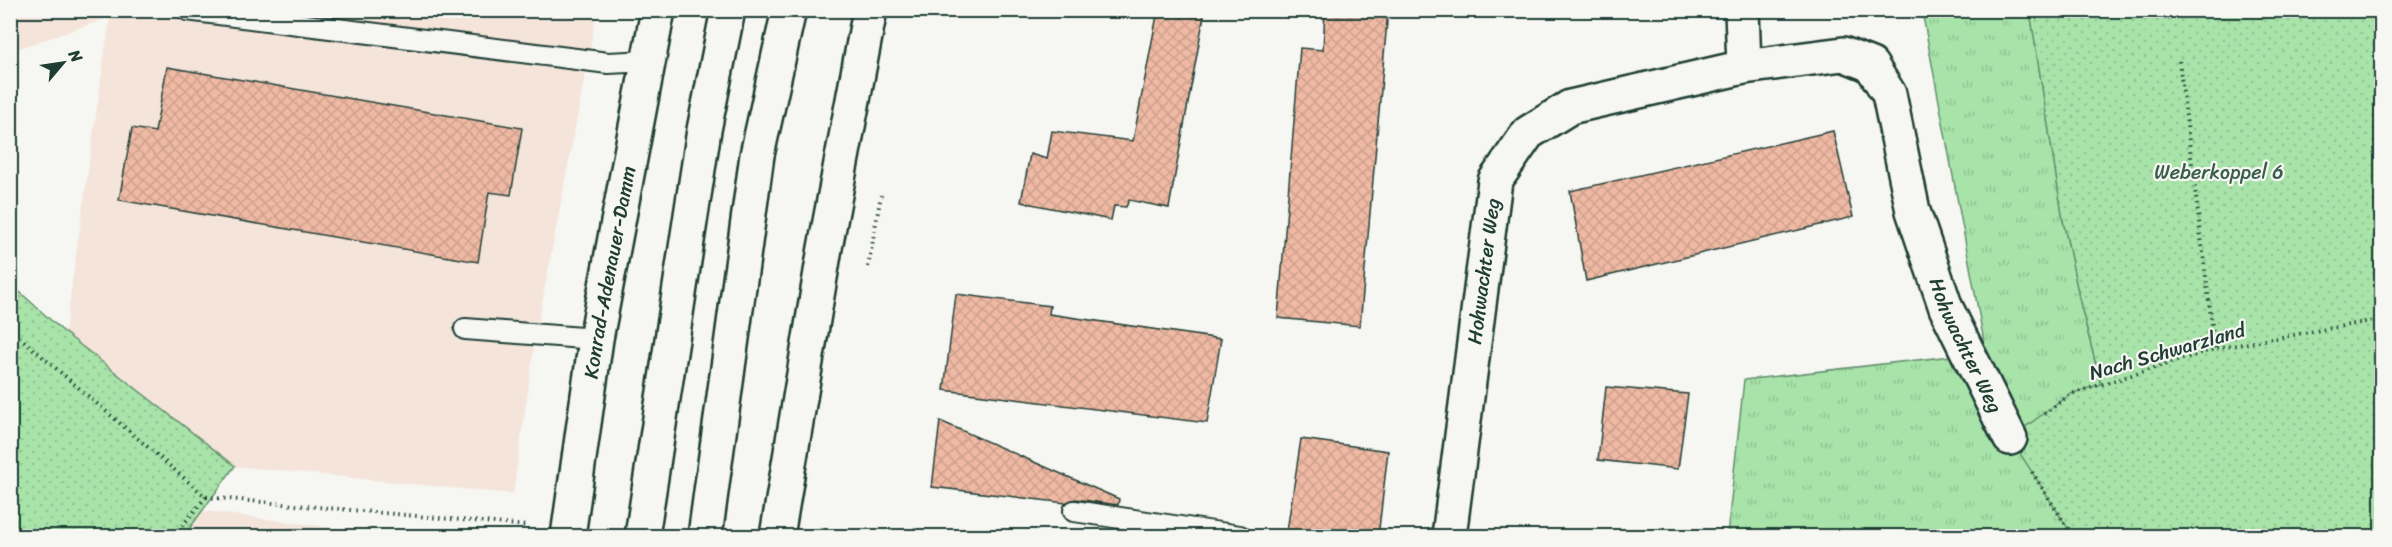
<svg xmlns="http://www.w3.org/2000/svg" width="2392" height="547" font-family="Sriracha,sans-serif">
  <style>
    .built { fill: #f4e4da }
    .grass { fill: url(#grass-tufts); stroke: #64906e; stroke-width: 1.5 }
    .garden { fill: url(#garden-dots); stroke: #64906e; stroke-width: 1.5 }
    .building { fill: url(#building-cross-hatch); stroke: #1f3d34; stroke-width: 1.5 }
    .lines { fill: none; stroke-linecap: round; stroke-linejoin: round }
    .lane-casing { stroke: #1f3d34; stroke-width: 24 }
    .street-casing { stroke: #1f3d34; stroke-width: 38 }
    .primary-casing { stroke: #1f3d34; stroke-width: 38 }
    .highway-casing { stroke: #1f3d34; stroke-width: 38 }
    .path { stroke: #1f3d34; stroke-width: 4; stroke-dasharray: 1.5 4.5; stroke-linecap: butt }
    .lane { stroke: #f6f6f2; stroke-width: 20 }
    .street { stroke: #f6f6f2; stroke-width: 33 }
    .primary { stroke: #f6f6f2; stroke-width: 33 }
    .highway { stroke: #f6f6f2; stroke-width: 33 }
    .labels { text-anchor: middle; stroke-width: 4.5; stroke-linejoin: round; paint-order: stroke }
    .park-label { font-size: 20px; fill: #3a5e4b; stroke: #f6f6f2 }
    .street-label { font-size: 20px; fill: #1f3d34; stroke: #f6f6f2 }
  </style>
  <defs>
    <pattern id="grass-tufts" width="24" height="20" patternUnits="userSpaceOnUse" patternTransform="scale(1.5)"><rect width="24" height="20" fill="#a8e3a9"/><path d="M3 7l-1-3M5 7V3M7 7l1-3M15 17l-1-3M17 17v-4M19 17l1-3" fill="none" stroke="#90c492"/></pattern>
    <pattern id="garden-dots" width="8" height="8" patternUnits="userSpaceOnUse" patternTransform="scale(1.5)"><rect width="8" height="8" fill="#a8e3a9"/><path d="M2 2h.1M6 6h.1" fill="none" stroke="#90c492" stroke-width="1.8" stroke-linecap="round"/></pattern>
    <pattern id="building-cross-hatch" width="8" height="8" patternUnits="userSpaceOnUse" patternTransform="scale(1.5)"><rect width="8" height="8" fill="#efb9a3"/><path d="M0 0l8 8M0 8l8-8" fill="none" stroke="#cca08d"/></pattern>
  </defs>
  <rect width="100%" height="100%" fill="#f6f6f2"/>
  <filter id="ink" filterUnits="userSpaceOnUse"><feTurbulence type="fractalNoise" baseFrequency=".0167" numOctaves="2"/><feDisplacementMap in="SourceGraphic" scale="12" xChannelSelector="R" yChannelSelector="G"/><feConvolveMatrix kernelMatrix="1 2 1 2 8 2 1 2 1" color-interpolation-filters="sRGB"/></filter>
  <g filter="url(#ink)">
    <!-- built -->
    <g class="built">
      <path d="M 10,11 L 597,11 L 536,334 L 513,494 L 235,466 L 65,333 L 110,17 L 11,51 Z"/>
      <path d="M 203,511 L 396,536 L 184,536 Z"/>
    </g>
    <!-- grass -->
    <path class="grass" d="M 1922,11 L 2030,11 L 2063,220 L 2081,306 L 2101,385 L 2071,394 L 2074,536 L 1727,536 L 1744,380 L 1986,352 Z"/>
    <!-- garden -->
    <g class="garden">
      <path d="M 2030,11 L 2381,11 L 2381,536 L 2073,536 L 2010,438 L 2071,394 L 2101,384 L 2081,306 L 2063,220 Z"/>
      <path d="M 11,284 L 65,333 L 235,466 L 184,536 L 11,536 Z"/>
    </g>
    <!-- building -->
    <g class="building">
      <path d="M 1158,10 L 1205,10 L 1169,208 L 1129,200 L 1126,207 L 1114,206 L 1111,220 L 1021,202 L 1030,154 L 1047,159 L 1052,131 L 1133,141 Z"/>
      <path d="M 1325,10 L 1388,10 L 1360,326 L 1278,318 L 1300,48 L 1323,50 Z"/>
      <path d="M 167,67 L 522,128 L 511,195 L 489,192 L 478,262 L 119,200 L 132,128 L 155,132 Z"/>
      <path d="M 1833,131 L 1853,217 L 1586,281 L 1570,191 Z"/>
      <path d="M 956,294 L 1050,306 L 1049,314 L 1221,339 L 1207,423 L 944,390 Z"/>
      <path d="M 1606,387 L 1688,394 L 1678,469 L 1598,460 Z"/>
      <path d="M 940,421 L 1119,499 L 1118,505 L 1076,499 L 1066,503 L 932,487 Z"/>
      <path d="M 1301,439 L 1388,451 L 1378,537 L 1340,537 L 1287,531 Z"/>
    </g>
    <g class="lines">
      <defs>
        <g id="lane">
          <path d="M 187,10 L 608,63 L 649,61"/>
          <path d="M 465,329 L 596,339"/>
          <path d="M 1074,511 L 1240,536"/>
        </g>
        <g id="street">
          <path id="s1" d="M 1744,67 L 1843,54 L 1871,65 L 1889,94 L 1913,211 L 1946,308 L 2010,438"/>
          <path id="s2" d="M 1449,536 L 1495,181 L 1528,133 L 1570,107 L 1744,67 L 1742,10"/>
        </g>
        <g id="primary">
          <path id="s3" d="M 568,536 L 596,339 L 658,10"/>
        </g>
        <g id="highway">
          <path d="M 642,536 L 704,130 L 728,10"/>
          <path d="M 705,536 L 757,155 L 789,10"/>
          <path d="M 777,536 L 825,248 L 870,10"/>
        </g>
      </defs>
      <!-- lane casing -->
      <use href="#lane" class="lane-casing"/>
      <!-- street casing -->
      <use href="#street" class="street-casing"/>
      <!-- primary casing -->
      <use href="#primary" class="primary-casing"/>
      <!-- highway casing -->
      <use href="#highway" class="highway-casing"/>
      <!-- path -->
      <g class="path">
        <path d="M 2179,61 L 2215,349"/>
        <path d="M 868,267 L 881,195"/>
        <path d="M 10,329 L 206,497 L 174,536"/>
        <path d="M 2044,414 L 2071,394 L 2215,349 L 2382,319"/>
        <path d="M 2032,472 L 2073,536"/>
        <path d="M 206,497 L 528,526"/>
        <path d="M 1899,536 L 1915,532"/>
      </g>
      <!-- lane -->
      <use href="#lane" class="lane"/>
      <!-- street -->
      <use href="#street" class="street"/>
      <!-- primary -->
      <use href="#primary" class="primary"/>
      <!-- highway -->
      <use href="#highway" class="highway"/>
    </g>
  </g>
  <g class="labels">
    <!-- park labels -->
    <g class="park-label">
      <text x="2219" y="179">Weberkoppel 6</text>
    </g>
    <!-- street labels -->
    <g class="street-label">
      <text dy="7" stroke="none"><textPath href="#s2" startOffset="267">Hohwachter Weg</textPath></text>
      <text dy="7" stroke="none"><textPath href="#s3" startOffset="267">Konrad-Adenauer-Damm</textPath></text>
      <text dy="7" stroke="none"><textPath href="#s1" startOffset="428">Hohwachter Weg</textPath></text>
      <text transform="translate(2167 351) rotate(-16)" y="7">Nach Schwarzland</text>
    </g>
  </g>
  <!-- margin -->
  <rect width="2392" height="547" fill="none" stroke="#f6f6f2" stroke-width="36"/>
  <rect x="18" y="18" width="2356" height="511" fill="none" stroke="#1f3d34" stroke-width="2" filter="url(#ink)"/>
  <!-- north arrow -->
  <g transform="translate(63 63) rotate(61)" stroke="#f6f6f2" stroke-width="4.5" paint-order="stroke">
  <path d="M0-4.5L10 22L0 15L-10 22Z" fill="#1f3d34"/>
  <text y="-9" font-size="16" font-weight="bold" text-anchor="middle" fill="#1f3d34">N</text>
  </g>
</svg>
